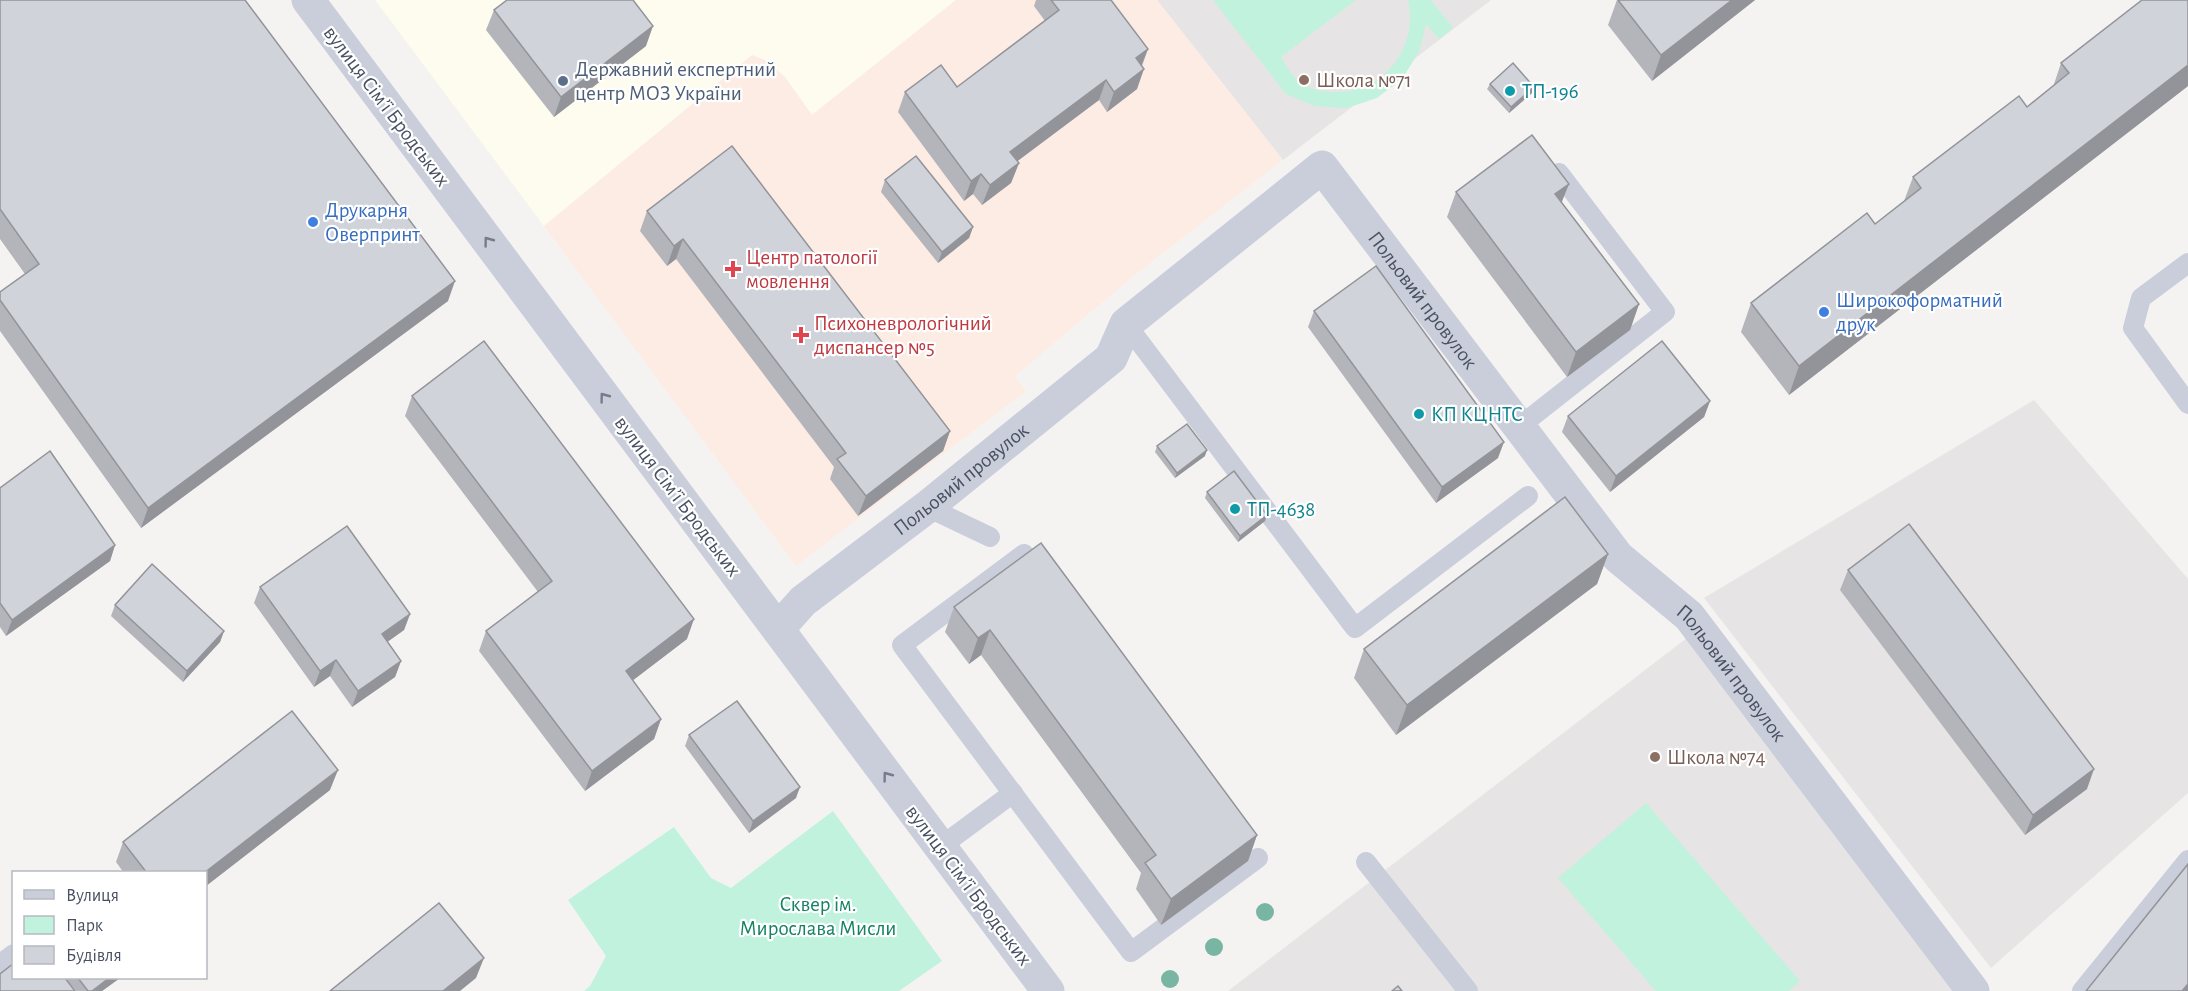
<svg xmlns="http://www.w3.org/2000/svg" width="2188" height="991" font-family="'Alegreya Sans',sans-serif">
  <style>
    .commercial { fill: #fdfcee }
    .education { fill: #e6e4e4 }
    .medical { fill: #fdece4 }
    .green { fill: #c1f2de }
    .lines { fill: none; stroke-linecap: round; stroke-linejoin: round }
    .lane { stroke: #c9ceda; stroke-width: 20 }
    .street { stroke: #c9ceda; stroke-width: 33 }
    .tree { fill: #79b5a3 }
    .wall { fill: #b4b5bb }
    .shaded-wall { fill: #929499 }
    .building { fill: #d1d3da; stroke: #929499; stroke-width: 1.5 }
    .oneway { stroke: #767c8b }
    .education-dot { fill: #8d6e63; stroke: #fff; stroke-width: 2 }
    .service-dot { fill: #5c6f8a; stroke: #fff; stroke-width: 2 }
    .culture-dot { fill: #0f9aa8; stroke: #fff; stroke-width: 2 }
    .shop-dot { fill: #3f7fe0; stroke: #fff; stroke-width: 2 }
    .health-dot { fill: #e0444e; stroke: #fff; stroke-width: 2 }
    .labels { text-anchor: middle; stroke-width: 4.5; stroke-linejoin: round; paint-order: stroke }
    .service-label { font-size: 21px; fill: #4e5e75; stroke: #fff; text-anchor: start }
    .education-label { font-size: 21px; fill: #785e54; stroke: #fff; text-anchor: start }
    .culture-label { font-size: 21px; fill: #0d838f; stroke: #fff; text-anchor: start }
    .street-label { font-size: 21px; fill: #495061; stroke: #fff }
    .shop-label { font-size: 21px; fill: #366cbe; stroke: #fff; text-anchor: start }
    .health-label { font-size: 21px; fill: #be3a42; stroke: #fff; text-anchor: start }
    .park-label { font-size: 21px; fill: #148263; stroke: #fff }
  </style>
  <rect width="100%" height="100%" fill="#f5f3f2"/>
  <!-- commercial -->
  <path class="commercial" d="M 375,0 L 956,0 L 812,115 L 784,77 L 751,56 L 544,226 Z"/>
  <!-- education -->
  <g class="education">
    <path d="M 1157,0 L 1491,0 L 1283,160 Z"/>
    <path d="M 2034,400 L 2188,579 L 2188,793 L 1991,968 L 1704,598 Z"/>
    <path d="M 1688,637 L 1953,991 L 1228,991 Z"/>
  </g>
  <!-- medical -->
  <path class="medical" d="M 956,0 L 1157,0 L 1283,160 L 1136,274 L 1015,376 L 1026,391 L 796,566 L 544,226 L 752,55 L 767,61 L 785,77 L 812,115 Z"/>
  <!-- green -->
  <g class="green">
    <path d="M 1213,0 L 1356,0 L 1281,57 C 1286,65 1293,78 1301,83 C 1310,90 1325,92 1336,92 C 1385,92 1419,46 1408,0 L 1431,0 L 1453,28 L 1439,39 L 1426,24 L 1419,52 L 1402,79 L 1377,98 L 1347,108 L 1315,106 L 1286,94 Z"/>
    <path d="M 1646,803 L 1800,981 L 1789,991 L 1656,991 L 1558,878 Z"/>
    <path d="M 833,811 L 942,961 L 899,991 L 584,991 L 590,986 L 606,956 L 568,900 L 674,827 L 711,878 L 731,888 Z"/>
  </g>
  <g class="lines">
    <!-- lane -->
    <g class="lane">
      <path d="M 2188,263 L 2141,298 L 2133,328 L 2188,404"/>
      <path d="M 1126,324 L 1355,628 L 1528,496"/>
      <path d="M 1520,426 L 1665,312 L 1559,173"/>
      <path d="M 927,507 L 990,537"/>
      <path d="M 1024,554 L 902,645 L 1131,952 L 1258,858"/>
      <path d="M 940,847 L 1013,793"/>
      <path d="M 1366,862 L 1468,991"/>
      <path d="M 0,964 L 14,954"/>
      <path d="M 2082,991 L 2188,860"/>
    </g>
    <!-- street -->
    <g class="street">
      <path d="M 308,0 L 1048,991"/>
      <path id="s1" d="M 778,629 L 803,601 L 927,507 L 1111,358 L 1126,324 L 1322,167 L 1618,557 L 1689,616 L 1973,991"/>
    </g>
  </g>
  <!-- trees -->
  <g class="tree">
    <circle cx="1265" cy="912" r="9"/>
    <circle cx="1214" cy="947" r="9"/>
    <circle cx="1170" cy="979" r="9"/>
  </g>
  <!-- wall -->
  <g class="wall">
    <path d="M 0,0 L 448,301 L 141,528 L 0,331 L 0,292 L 25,274 L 0,239 Z"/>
    <path d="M 1036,0 L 1111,0 L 1148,49 L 1142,66 L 1137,89 L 1107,112 L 1099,100 L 1017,161 L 1019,163 L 1011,183 L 982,205 L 973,194 L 964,201 L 898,112 L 905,92 L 957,87 L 1045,21 L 1034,6 Z"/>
    <path d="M 1617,0 L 1755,0 L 1652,81 L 1608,25 Z"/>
    <path d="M 2188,0 L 2188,86 L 1789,395 L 1741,332 L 1751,303 L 1875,224 L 1904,201 L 1913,177 L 2027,107 L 2053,87 L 2061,63 Z"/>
    <path d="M 494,10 L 646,46 L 554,117 L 486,30 Z"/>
    <path d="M 1490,84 L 1532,93 L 1509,113 L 1487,89 Z"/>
    <path d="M 885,180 L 973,227 L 969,238 L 938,263 L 881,192 Z"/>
    <path d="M 1456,192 L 1562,202 L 1639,304 L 1630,330 L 1567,377 L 1447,217 Z"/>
    <path d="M 647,211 L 950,431 L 943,451 L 858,516 L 830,479 L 834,467 L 676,259 L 667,266 L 640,231 Z"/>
    <path d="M 1314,311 L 1498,458 L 1436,503 L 1308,327 Z"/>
    <path d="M 412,396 L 687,639 L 633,680 L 661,719 L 654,739 L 585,791 L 479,651 L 486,631 L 538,592 L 405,416 Z"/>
    <path d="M 1710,401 L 1704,417 L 1610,492 L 1562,432 L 1568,416 Z"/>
    <path d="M 1157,446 L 1205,456 L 1175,478 L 1155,452 Z"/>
    <path d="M 0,488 L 115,545 L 110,561 L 6,636 L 0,627 Z"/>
    <path d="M 1207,492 L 1267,515 L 1265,521 L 1238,542 L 1205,498 Z"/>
    <path d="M 1041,543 L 1257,835 L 1248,861 L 1161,925 L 1136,889 L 1141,873 L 981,655 L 969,664 L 945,632 L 954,607 Z"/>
    <path d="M 1608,554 L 1597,584 L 1396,735 L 1354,678 L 1364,649 Z"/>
    <path d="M 1848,570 L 2087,789 L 2025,835 L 1840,590 Z"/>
    <path d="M 260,587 L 410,614 L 404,630 L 387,642 L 401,661 L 395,677 L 352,707 L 330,676 L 314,687 L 254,603 Z"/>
    <path d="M 115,605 L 224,631 L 220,642 L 183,682 L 111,616 Z"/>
    <path d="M 689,735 L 796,798 L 749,833 L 685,746 Z"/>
    <path d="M 330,790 L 206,886 L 206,873 L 124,873 L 116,862 L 123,842 Z"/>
    <path d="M 65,978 L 120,978 L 102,991 L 76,991 Z"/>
  </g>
  <!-- shaded-wall -->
  <g class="shaded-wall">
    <path d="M 1732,0 L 1755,0 L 1652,81 L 1661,55 Z"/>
    <path d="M 653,26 L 646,46 L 554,117 L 561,97 Z"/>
    <path d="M 1148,49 L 1140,69 L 1136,58 Z"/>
    <path d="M 2188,65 L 2188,86 L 1789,395 L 1799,366 Z"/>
    <path d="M 1144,69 L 1137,89 L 1107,112 L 1114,92 Z"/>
    <path d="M 1106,80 L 1099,100 L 1003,172 L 1010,152 Z"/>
    <path d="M 1534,87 L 1532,93 L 1509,113 L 1511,107 Z"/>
    <path d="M 1019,163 L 1011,183 L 982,205 L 990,185 Z"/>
    <path d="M 981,174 L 973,194 L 964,201 L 971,181 Z"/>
    <path d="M 1569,184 L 1559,209 L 1555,194 Z"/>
    <path d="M 973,227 L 969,238 L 938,263 L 942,252 Z"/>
    <path d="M 683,239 L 676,259 L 667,266 L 674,246 Z"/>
    <path d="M 455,281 L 448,301 L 141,528 L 148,508 Z"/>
    <path d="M 1639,304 L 1630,330 L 1567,377 L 1576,352 Z"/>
    <path d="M 1710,401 L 1704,417 L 1610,492 L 1616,476 Z"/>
    <path d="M 950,431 L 943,451 L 858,516 L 866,496 Z"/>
    <path d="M 1504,442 L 1498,458 L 1436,503 L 1442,487 Z"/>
    <path d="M 1207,450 L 1205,456 L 1175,478 L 1177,473 Z"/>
    <path d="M 1267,515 L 1265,521 L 1238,542 L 1240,536 Z"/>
    <path d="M 115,545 L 110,561 L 6,636 L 12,620 Z"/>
    <path d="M 1608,554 L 1597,584 L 1396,735 L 1407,705 Z"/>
    <path d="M 410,614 L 404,630 L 376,650 L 382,634 Z"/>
    <path d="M 694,619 L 687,639 L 619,691 L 626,671 Z"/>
    <path d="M 990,630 L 981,655 L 969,664 L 978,638 Z"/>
    <path d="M 224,631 L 220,642 L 183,682 L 187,671 Z"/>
    <path d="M 336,660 L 330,676 L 314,687 L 320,671 Z"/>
    <path d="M 401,661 L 395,677 L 352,707 L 358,691 Z"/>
    <path d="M 661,719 L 654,739 L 585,791 L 592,771 Z"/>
    <path d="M 2094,769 L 2087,789 L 2025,835 L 2033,815 Z"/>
    <path d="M 338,770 L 330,790 L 206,886 L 206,873 L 204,873 Z"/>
    <path d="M 800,787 L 796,798 L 749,833 L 753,821 Z"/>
    <path d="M 1257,835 L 1248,861 L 1161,925 L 1171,899 Z"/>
    <path d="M 484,958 L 476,978 L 460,991 L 443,991 Z"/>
    <path d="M 109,978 L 120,978 L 102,991 L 92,991 Z"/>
    <path d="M 2188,984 L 2188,991 L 2182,991 Z"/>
  </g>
  <!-- building -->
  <g class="building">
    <path d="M 0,0 L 245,0 L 455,281 L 148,508 L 0,300 L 0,292 L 39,264 L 0,209 Z"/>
    <path d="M 507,0 L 633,0 L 653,26 L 561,97 L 494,10 Z"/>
    <path d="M 1051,0 L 1111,0 L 1148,49 L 1136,58 L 1144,69 L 1114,92 L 1106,80 L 1010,152 L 1019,163 L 990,185 L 981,174 L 971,181 L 905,92 L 941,65 L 957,87 L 1059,10 Z"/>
    <path d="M 1618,0 L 1732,0 L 1661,55 Z"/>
    <path d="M 2142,0 L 2188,0 L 2188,65 L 1799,366 L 1751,303 L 1867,213 L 1875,224 L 1921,188 L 1913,177 L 2019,96 L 2027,107 L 2069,73 L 2061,63 Z"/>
    <path d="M 1513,63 L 1534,87 L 1511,107 L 1490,84 Z"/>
    <path d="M 1532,135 L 1569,184 L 1555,194 L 1639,304 L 1576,352 L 1456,192 Z"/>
    <path d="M 732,146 L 950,431 L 866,496 L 837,459 L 846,453 L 683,239 L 674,246 L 647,211 Z"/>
    <path d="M 916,156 L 973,227 L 942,252 L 885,180 Z"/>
    <path d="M 1376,266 L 1504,442 L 1442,487 L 1314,311 Z"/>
    <path d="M 484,341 L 694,619 L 626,671 L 661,719 L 592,771 L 486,631 L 552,581 L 412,396 Z"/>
    <path d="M 1662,341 L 1710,401 L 1616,476 L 1568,416 Z"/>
    <path d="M 1187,424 L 1207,450 L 1177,473 L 1157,446 Z"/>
    <path d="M 50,451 L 115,545 L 12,620 L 0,603 L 0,488 Z"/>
    <path d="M 1234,471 L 1267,515 L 1240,536 L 1207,492 Z"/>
    <path d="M 1565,497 L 1608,554 L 1407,705 L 1364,649 Z"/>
    <path d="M 1909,524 L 2094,769 L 2033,815 L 1848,570 Z"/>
    <path d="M 347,526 L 410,614 L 382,634 L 401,661 L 358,691 L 336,660 L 320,671 L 260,587 Z"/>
    <path d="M 1041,543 L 1257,835 L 1171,899 L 1145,863 L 1156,855 L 990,630 L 978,638 L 954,607 Z"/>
    <path d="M 152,564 L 224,631 L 187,671 L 115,605 Z"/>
    <path d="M 737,701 L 800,787 L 753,821 L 689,735 Z"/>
    <path d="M 292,711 L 338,770 L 204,873 L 147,873 L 123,842 Z"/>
    <path d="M 2188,864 L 2188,984 L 2182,991 L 2086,991 Z"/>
    <path d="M 439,903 L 484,958 L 443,991 L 330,991 Z"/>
    <path d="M 14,963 L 14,978 L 65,978 L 75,991 L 0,991 L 0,974 Z"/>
    <path d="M 78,978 L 109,978 L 92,991 L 88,991 Z"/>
    <path d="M 1398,986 L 1402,991 L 1392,991 Z"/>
  </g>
  <!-- one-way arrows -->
  <defs><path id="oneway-chevron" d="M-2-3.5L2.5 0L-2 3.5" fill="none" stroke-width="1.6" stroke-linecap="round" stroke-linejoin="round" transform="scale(1.5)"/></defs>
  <g class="oneway">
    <use href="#oneway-chevron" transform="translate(488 241) rotate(-127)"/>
    <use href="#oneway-chevron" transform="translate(604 397) rotate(-127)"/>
    <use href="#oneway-chevron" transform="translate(887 776) rotate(-127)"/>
  </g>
  <!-- markers -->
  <g class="education-dot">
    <circle cx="1304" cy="80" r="6"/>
    <circle cx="1655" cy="757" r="6"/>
  </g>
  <circle class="service-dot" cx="563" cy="81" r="6"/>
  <g class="culture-dot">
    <circle cx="1510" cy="91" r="6"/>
    <circle cx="1419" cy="414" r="6"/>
    <circle cx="1235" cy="509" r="6"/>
  </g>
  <g class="shop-dot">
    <circle cx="313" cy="222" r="6"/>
    <circle cx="1824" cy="312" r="6"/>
  </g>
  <g class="health-dot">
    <path d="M730 260h6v6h6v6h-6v6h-6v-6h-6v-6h6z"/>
    <path d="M798 326h6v6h6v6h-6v6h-6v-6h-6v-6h6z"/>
  </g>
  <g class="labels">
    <!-- service labels -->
    <g class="service-label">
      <text x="575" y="76">Державний експертний<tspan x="575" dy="24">центр МОЗ України</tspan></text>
    </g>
    <!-- education labels -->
    <g class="education-label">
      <text x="1316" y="87">Школа №71</text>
      <text x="1667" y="764">Школа №74</text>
    </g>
    <!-- culture labels -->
    <g class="culture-label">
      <text x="1522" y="98">ТП-196</text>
      <text x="1431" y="421">КП КЦНТС</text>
      <text x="1247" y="516">ТП-4638</text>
    </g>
    <!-- street labels -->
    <g class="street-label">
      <text transform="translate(387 106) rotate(53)" y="7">вулиця Сімʼї Бродських</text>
      <text dy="7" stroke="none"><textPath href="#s1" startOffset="885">Польовий провулок</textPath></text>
      <text dy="7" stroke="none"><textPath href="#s1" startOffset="237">Польовий провулок</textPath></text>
      <text transform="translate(678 496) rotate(53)" y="7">вулиця Сімʼї Бродських</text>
      <text dy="7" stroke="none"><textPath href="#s1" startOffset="1371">Польовий провулок</textPath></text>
      <text transform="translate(969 885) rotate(53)" y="7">вулиця Сімʼї Бродських</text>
    </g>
    <!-- shop labels -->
    <g class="shop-label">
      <text x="325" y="217">Друкарня<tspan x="325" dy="24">Оверпринт</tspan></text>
      <text x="1836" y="307">Широкоформатний<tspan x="1836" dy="24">друк</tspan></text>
    </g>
    <!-- health labels -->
    <g class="health-label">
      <text x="746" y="264">Центр патології<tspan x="746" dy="24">мовлення</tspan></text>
      <text x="814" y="330">Психоневрологічний<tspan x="814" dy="24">диспансер №5</tspan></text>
    </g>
    <!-- park labels -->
    <g class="park-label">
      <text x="818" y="911">Сквер ім.<tspan x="818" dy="24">Мирослава Мисли</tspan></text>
    </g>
  </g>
  <!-- legend -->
  <rect x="12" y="871" width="195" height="108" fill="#ffffff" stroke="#b6b9c0" stroke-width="1.5"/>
  <rect x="24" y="890" width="30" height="9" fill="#c9ceda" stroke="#b6b9c0" stroke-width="1.5"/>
  <text x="66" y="901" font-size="18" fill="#495061">Вулиця</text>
  <rect x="24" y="916" width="30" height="18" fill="#c1f2de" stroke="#b6b9c0" stroke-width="1.5"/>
  <text x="66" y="931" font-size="18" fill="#495061">Парк</text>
  <rect x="24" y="946" width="30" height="18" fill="#d1d3da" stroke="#b6b9c0" stroke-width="1.5"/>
  <text x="66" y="961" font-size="18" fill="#495061">Будівля</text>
</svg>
